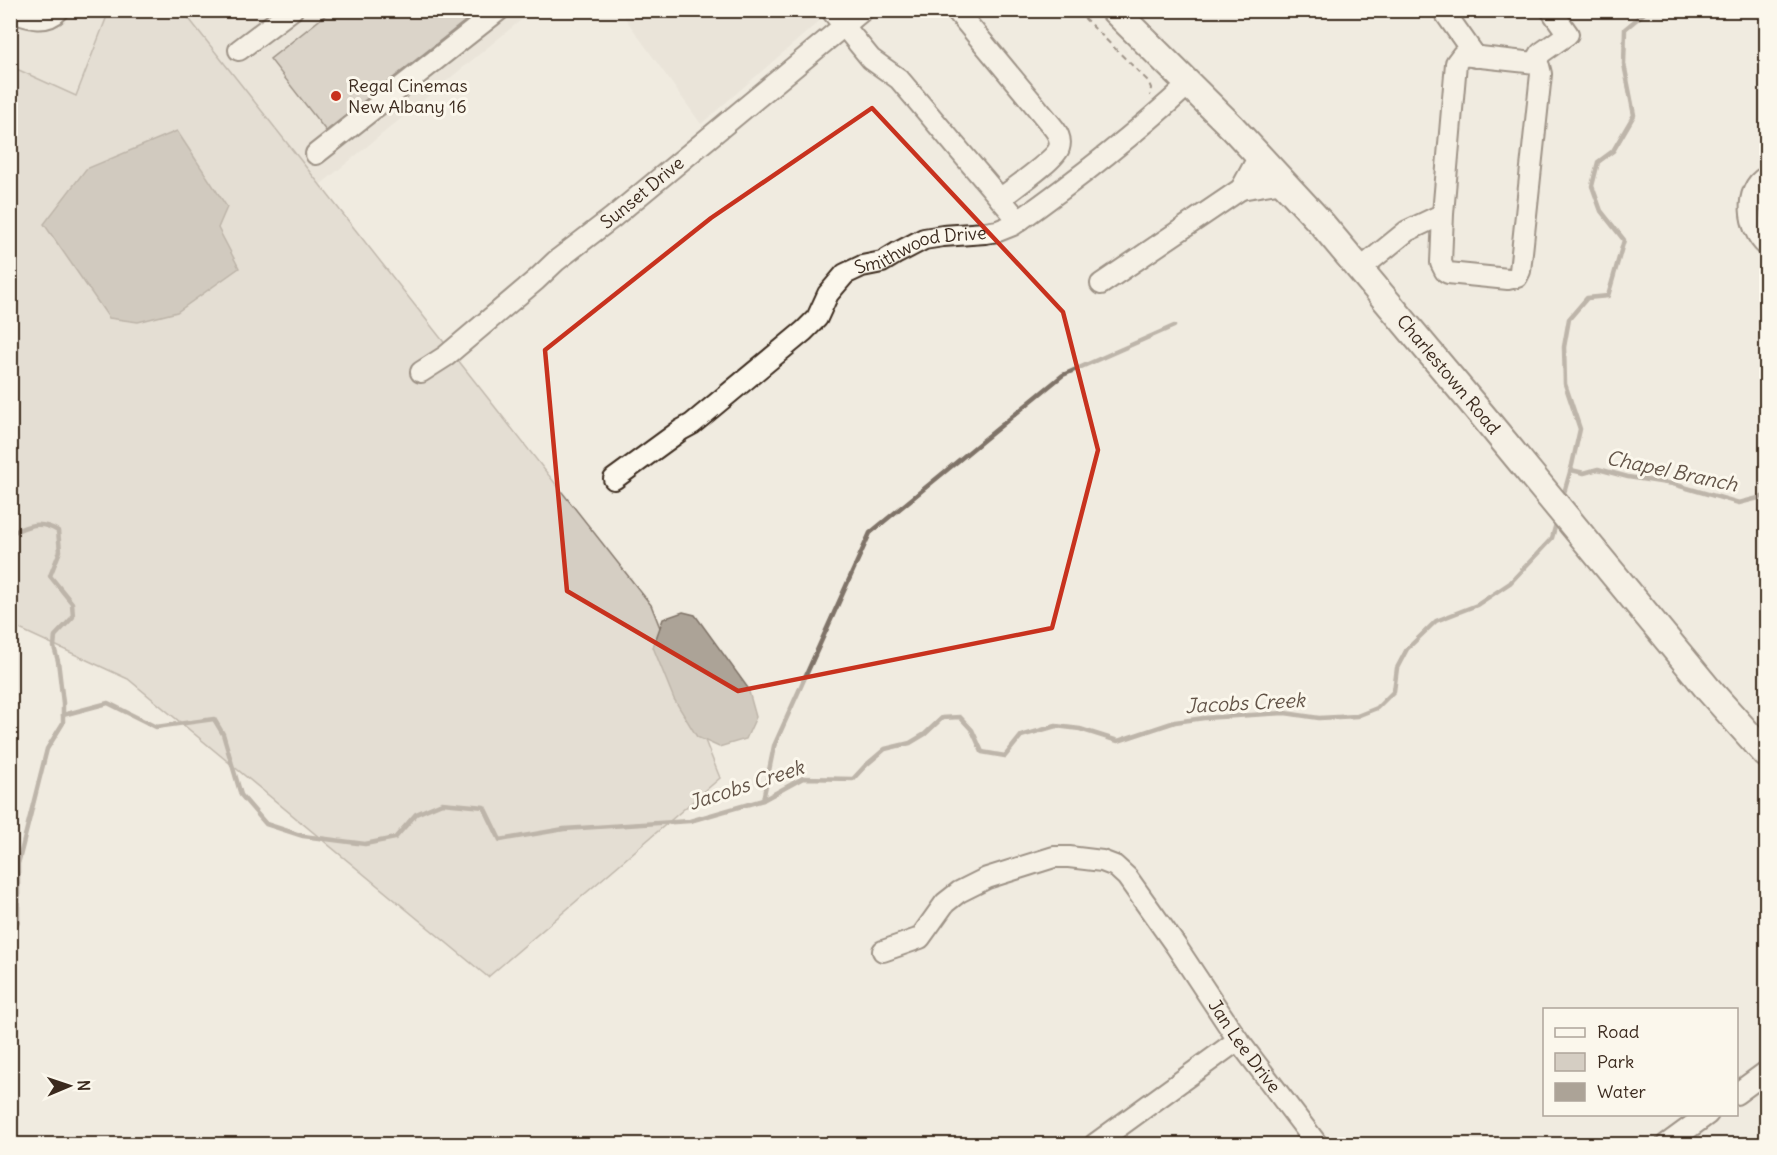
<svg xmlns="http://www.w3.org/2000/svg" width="1777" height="1155" font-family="Delius,sans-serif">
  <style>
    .built { fill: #e2dcd1 }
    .green { fill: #d5cec3; stroke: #887c70; stroke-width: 1.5 }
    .water { fill: #aca397; stroke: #7f7367; stroke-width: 1.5 }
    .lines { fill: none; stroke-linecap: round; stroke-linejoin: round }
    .stream { stroke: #7f7367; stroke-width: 4.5 }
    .building { fill: #c0b8ad; stroke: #3b2a1e; stroke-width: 1.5 }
    .minor-casing { stroke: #3b2a1e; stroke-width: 24 }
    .major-casing { stroke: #3b2a1e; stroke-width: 30 }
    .path { stroke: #3b2a1e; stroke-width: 2; stroke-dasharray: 6 4.5; stroke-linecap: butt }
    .minor { stroke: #fbf7ec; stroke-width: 20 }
    .major { stroke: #fbf7ec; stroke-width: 26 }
    .marked { fill: none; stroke: #c8321e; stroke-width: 4.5; stroke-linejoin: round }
    .poi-dot { fill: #c8321e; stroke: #fbf7ec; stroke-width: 2 }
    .labels { text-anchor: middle; stroke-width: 6; stroke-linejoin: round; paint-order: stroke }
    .poi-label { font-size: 18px; fill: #3b2a1e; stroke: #fbf7ec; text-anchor: start }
    .street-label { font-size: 18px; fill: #3b2a1e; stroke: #fbf7ec }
    .water-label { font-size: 20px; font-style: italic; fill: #635448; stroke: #fbf7ec }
  </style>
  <rect width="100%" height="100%" fill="#f0ebe0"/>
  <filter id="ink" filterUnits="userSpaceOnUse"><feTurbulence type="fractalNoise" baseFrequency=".0167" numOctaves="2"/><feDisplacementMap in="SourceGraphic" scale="12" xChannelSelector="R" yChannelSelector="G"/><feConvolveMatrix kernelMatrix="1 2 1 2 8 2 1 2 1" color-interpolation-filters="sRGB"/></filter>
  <g filter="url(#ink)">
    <!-- built -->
    <g class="built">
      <path d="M 11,11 L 109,11 L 76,96 L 11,66 Z"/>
      <path d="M 183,11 L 532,11 L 320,185 Z"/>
      <path d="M 620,11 L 831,11 L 701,124 Z"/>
    </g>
    <!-- green -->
    <path class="green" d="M 109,11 L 183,11 L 651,605 L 720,778 L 488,977 L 128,679 L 11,625 L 10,66 L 76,96 Z"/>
    <!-- water -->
    <g class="water">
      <path d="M 177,131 L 227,207 L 218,228 L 239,268 L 177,312 L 138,322 L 109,318 L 44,224 L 86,169 Z"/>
      <path d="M 683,612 L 695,615 L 748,688 L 756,717 L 746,739 L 719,747 L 697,737 L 674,699 L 653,647 L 663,619 Z"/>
    </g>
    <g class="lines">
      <!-- stream -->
      <g class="stream">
        <path d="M 1571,470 L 1584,473 L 1598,469 L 1628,477 L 1673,484 L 1739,503 L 1766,496"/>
        <path d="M 1562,500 L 1572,465 L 1580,429 L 1565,384 L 1564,347 L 1569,319 L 1587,298 L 1608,296 L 1624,240 L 1601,211 L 1592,186 L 1598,162 L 1613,151 L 1634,115 L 1624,64 L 1625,29 L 1648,10"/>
        <path d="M 10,534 C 28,525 40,520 58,531 L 60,551 L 50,576 L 72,603 L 73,617 L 55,636 L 54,647 L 58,661 L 63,703 L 63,723 L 47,749 L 18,864 L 18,921 L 10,938"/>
        <path d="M 63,715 L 108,703 L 156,727 L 214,719 L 223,734 L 241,795 L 266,824 L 303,836 L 365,844 L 395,838 L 416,814 L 442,803 L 484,807 L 500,840 L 564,829 L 690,821 L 763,800 L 803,778 L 853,779 L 865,766 L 885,749 L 910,743 L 925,734 L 942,718 L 960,717 L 972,730 L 982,752 L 1005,756 L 1021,736 L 1056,726 L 1080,729 L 1118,741 L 1175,722 L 1204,718 L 1285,713 L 1319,718 L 1357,716 L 1377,708 L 1394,691 L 1397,668 L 1407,649 L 1436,621 L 1477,605 L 1510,583 L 1552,538 L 1557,520"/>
        <path d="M 763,800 L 774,746 L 870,533 L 1063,375 L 1174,326"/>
      </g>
    </g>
    <!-- building -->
    <path class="building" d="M 332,10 L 479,10 L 326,131 L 270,59 Z"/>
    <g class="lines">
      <defs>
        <g id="minor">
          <path d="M 831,10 L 871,59 L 899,79 L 1019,221"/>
          <path d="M 956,10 L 1052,126 C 1057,132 1062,139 1059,148 C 1056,159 1011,190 1000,199"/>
          <path d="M 1449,10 L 1445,13 L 1476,57"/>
          <path d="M 10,11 C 27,17 45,25 59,10"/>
          <path d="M 239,50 L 292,10"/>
          <path d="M 1535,63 L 1541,53 L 1568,34 L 1551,10"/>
          <path d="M 316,154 L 499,10"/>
          <path d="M 1259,156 L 1241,189 L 1283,182"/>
          <path d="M 1766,177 C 1743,190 1748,229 1766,245"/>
          <path d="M 1359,270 L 1407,231 L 1443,214 L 1456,63 L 1462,55 L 1535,63 L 1539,66 L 1541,74 L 1520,271 L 1517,277 L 1508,279 L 1448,273 L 1445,271 L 1441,263 L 1443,214"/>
          <path d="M 1101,284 L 1241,189"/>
          <path id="s1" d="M 421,372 L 446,356 L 536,280 L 556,261 L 612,218 L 863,10"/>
          <path id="s2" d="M 614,479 L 681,430 L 692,424 L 804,331 L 817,318 L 828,294 L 845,274 L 862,266 L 882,262 L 897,253 L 924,239 L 943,236 L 985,233 L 998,231 L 1013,225 C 1074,182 1134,135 1189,84"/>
          <path id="s3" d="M 883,951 L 920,938 L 945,903 L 959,892 L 987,878 L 1054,857 L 1069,857 L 1102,861 L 1115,866 L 1127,877 L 1176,946 L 1238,1040 L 1317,1144"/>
          <path d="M 1736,1094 L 1766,1072"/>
          <path d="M 1095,1144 L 1238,1040"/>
          <path d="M 1667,1144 L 1708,1114"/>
        </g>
        <g id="major">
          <path id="s4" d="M 1114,10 L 1233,128 L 1322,224 L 1483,416 L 1708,689 L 1766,754"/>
        </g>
      </defs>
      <!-- minor casing -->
      <use href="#minor" class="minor-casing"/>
      <!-- major casing -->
      <use href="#major" class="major-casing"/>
      <!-- path -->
      <g class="path">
        <path d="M 1076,10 L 1148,81 L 1151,88 L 1150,96"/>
        <path d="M 879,16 L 886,10"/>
      </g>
      <!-- minor -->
      <use href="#minor" class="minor"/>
      <!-- major -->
      <use href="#major" class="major"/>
    </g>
  </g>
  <!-- marked area -->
  <path d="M0 0H1777V1155H0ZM 872,108 L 1063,312 L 1098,450 L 1052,628 L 738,691 L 567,591 L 545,350 L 711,218 Z" fill="#f0ebe0" fill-opacity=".55" fill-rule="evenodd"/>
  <path class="marked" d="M 872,108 L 1063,312 L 1098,450 L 1052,628 L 738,691 L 567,591 L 545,350 L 711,218 Z"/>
  <!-- markers -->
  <circle class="poi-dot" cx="336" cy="96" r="6"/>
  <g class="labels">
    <!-- poi labels -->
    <g class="poi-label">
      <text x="348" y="92">Regal Cinemas<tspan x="348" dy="21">New Albany 16</tspan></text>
    </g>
    <!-- street labels -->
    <g class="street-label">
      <text dy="6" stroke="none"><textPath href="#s1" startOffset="285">Sunset Drive</textPath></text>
      <text dy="6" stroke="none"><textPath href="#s2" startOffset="393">Smithwood Drive</textPath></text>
      <text dy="6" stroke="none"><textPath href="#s4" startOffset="495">Charlestown Road</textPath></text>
      <text dy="6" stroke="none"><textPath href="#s3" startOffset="486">Jan Lee Drive</textPath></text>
    </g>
    <!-- water labels -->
    <g class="water-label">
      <text transform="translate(1672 471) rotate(12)" y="7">Chapel Branch</text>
      <text transform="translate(1245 703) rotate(-3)" y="7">Jacobs Creek</text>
      <text transform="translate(746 785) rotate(-18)" y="7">Jacobs Creek</text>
    </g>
  </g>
  <!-- margin -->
  <rect width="1777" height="1155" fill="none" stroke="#fbf7ec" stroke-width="36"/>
  <rect x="18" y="18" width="1741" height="1119" fill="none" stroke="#3b2a1e" stroke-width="2" filter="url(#ink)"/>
  <!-- legend -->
  <rect x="1543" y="1008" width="195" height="108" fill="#fbf7ec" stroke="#aea59a" stroke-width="1.5"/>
  <rect x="1555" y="1028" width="30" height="9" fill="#fbf7ec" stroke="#aea59a" stroke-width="1.5"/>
  <text x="1597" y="1038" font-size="18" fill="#3b2a1e">Road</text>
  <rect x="1555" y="1053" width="30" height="18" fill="#d5cec3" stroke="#aea59a" stroke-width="1.5"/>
  <text x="1597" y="1068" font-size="18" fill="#3b2a1e">Park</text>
  <rect x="1555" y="1083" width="30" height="18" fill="#aca397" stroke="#aea59a" stroke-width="1.5"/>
  <text x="1597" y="1098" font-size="18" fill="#3b2a1e">Water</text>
  <!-- north arrow -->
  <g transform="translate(69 1086) rotate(88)" stroke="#fbf7ec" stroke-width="4.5" paint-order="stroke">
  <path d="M0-4.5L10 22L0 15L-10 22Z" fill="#3b2a1e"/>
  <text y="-9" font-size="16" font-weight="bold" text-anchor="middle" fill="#3b2a1e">N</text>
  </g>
</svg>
